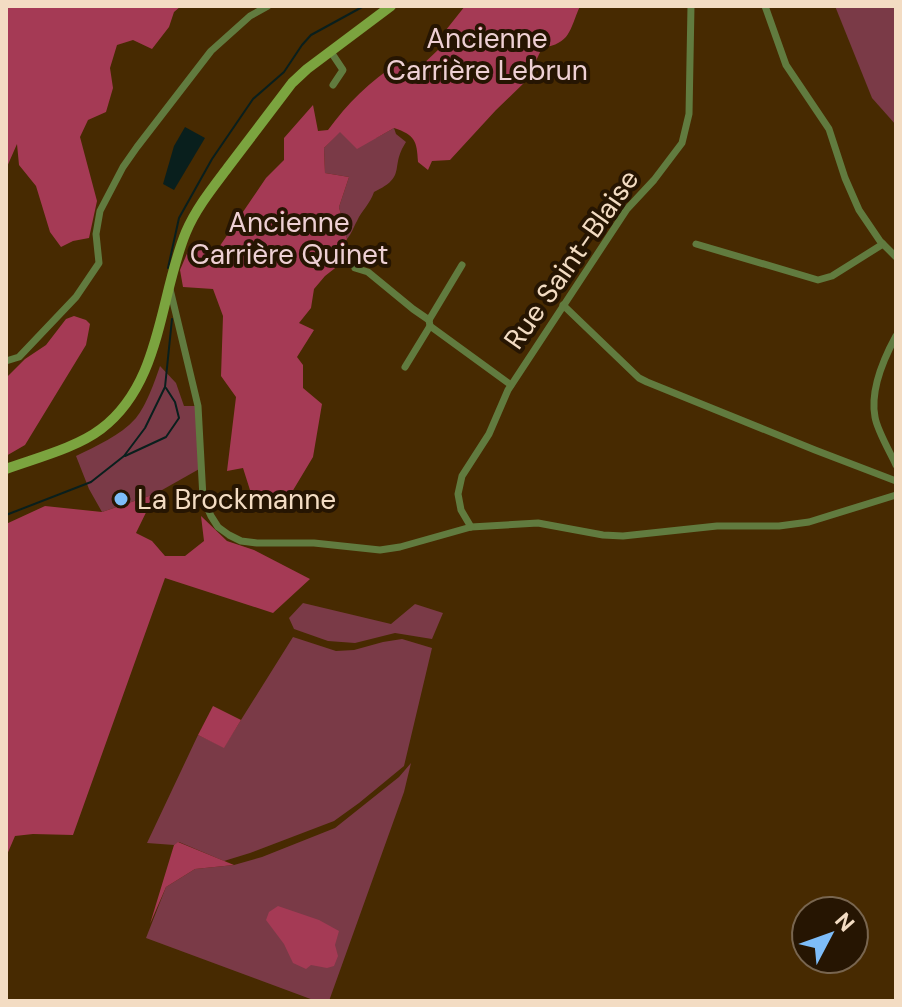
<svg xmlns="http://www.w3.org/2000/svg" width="902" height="1007" font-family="'DM Sans',sans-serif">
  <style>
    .green { fill: #7a3a47 }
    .forest { fill: #a53a55 }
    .water { fill: #091f1d }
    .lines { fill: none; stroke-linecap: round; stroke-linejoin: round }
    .stream { stroke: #091f1d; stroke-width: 2 }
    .minor { stroke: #617b3f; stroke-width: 7 }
    .secondary { stroke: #7ba43f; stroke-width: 10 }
    .poi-dot { fill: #7ebdf9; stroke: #261502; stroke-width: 3 }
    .labels { text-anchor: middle; stroke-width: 8; stroke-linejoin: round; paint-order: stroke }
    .park-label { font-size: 28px; fill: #eed0d4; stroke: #261502 }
    .street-label { font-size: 28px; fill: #f3dcc3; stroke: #261502 }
    .poi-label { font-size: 28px; fill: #f3dcc3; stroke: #261502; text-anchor: start }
  </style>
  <rect width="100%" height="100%" fill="#472a01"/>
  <!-- green -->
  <g class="green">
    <path d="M 835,6 L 896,6 L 896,125 L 872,98 Z"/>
    <path d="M 394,128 L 396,134 L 406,142 C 389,168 408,176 374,192 C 370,204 362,210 357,221 C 353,228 352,233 347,239 L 339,207 L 349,177 L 325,173 L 324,148 L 340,131 L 376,138 Z"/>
    <path d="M 160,366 L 176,383 L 184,406 L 198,406 L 201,468 L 155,494 L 102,512 L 89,489 L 76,456 C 96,446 120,436 136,418 C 146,406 155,381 160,366 Z"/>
    <path d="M 303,603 L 391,624 L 415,604 L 443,613 L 432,639 L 395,633 L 355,643 L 328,641 L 294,629 L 289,618 Z"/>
    <path d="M 293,637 L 336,651 L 354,650 L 383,642 L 402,639 L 432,648 L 404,766 L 359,803 L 334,821 L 250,853 L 224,861 L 179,842 L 174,845 L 147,843 L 198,735 L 224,747 Z"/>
    <path d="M 411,763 L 404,792 L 329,1001 L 316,1001 L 146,938 L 166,887 L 195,869 L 234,865 L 262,857 L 335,828 L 399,777 Z"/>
  </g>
  <!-- forest -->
  <g class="forest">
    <path d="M 6,6 L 181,6 L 174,12 L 169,27 L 152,49 L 133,40 L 117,45 L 110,68 L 113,88 L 106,112 L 88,120 L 80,137 L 97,201 L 89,238 L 73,241 L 61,247 L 50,232 L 36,186 L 19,165 L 17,144 L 6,169 Z"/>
    <path d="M 465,6 L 580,6 C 569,31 571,43 542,48 L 527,80 L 496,110 L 450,160 L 432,161 L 428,170 L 418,162 C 417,141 415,135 394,128 L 357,149 L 340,132 L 324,148 L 325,173 L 349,177 L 339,207 L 347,239 L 340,252 L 339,265 L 325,276 L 314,289 L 311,308 L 299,323 L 314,330 L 297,357 L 303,365 L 303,388 L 322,404 L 313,457 L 283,507 L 274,503 L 256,509 L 243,468 L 227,471 L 236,397 L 221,376 L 223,316 L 213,289 L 183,287 L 180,270 L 191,244 L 213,256 L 266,178 L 284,160 L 284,138 L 313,105 L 318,131 L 328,130 C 347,104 370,81 398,63 L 420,67 L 439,49 L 442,35 Z"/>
    <path d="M 74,316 L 86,320 L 90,324 L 86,345 L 25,445 L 6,456 L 6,378 L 25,359 L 46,345 L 66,319 Z"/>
    <path d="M 155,494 L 136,533 L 152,541 L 165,556 L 185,556 L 204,541 L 201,516 L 227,541 L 254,550 L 310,579 L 273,613 L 165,578 L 73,835 L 33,834 L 15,836 L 6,857 L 6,524 L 45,506 L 102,512 Z"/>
    <path d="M 213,706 L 241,720 L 224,748 L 198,735 Z"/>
    <path d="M 178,842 L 234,865 L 195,869 L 166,887 L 150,924 L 174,845 Z"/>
    <path d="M 278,906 L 319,920 L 339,931 L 335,945 L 338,956 L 334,966 L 327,968 L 311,965 L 306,969 L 293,963 L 284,944 L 266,920 L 269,912 Z"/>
  </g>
  <!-- water -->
  <path class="water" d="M 185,127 L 205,138 L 174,190 L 163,184 L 174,146 Z"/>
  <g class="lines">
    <!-- stream -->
    <g class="stream">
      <path d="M 168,268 L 179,218 L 212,159 L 253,99 L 284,72 L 302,45 L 311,35 L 364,6"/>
      <path d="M 125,456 L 166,437 L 179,418 L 175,402 L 166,388"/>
      <path d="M 6,515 L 91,482 L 124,456 L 145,428 L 165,387 L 172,319"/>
    </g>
    <!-- minor -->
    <g class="minor">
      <path d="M 765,6 L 786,65 L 829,129 L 845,178 L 859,210 L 880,241 L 896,257"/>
      <path d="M 331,52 L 343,70 L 333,85"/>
      <path d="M 696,244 L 818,280 L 832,276 L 883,244"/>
      <path d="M 355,268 L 368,272 L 413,309 L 429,320"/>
      <path d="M 170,289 L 198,406 L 203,498 L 211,516 L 218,527 L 229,535 L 241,541 L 257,543 L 314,543 L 380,550 L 400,547 L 471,527 L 538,523 L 603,535 L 623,536 L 717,526 L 779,526 L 809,522 L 896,495"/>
      <path d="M 563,305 L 639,378 L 647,382 L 815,450 L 896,481"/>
      <path d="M 429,320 L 430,326 L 511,385"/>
      <path d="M 429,320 L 462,265"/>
      <path d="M 896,336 C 884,358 870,391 875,417 C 877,430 890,452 896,465"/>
      <path d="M 6,361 L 19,357 L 76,297 L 99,263 L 96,234 L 100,211 L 123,167 L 137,147 L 211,51 L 250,16 L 268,6"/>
      <path d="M 405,367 L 430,326"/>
      <path d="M 471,527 L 461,510 L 458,494 L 462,476 L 489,434 L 508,390 L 627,209 L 654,180 L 682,143 L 689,114 L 691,6"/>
    </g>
    <!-- secondary -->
    <path class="secondary" d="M 6,469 C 36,458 76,448 101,429 C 162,383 159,297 186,232 C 196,208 214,186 229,166 C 250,138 271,111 292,83 L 307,69 L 391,6"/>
  </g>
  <!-- markers -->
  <circle class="poi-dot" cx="121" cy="499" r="8"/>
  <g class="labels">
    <!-- park labels -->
    <g class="park-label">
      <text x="487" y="48">Ancienne<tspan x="487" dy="32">Carrière Lebrun</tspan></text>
      <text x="289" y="232">Ancienne<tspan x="289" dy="32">Carrière Quinet</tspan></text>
    </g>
    <!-- street labels -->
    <g class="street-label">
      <text transform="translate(571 259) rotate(-55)" y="10">Rue Saint-Blaise</text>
    </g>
    <!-- poi labels -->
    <g class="poi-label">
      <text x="137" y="509">La Brockmanne</text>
    </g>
  </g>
  <!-- border -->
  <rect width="902" height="1007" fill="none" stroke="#f3dcc3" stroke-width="16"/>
  <!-- north arrow -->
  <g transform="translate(830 935) rotate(49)"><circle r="38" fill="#261502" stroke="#78654f" stroke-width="2"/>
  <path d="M0-6L14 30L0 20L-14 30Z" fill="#7ebdf9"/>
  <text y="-12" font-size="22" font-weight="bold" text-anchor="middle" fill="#f3dcc3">N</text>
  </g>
</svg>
